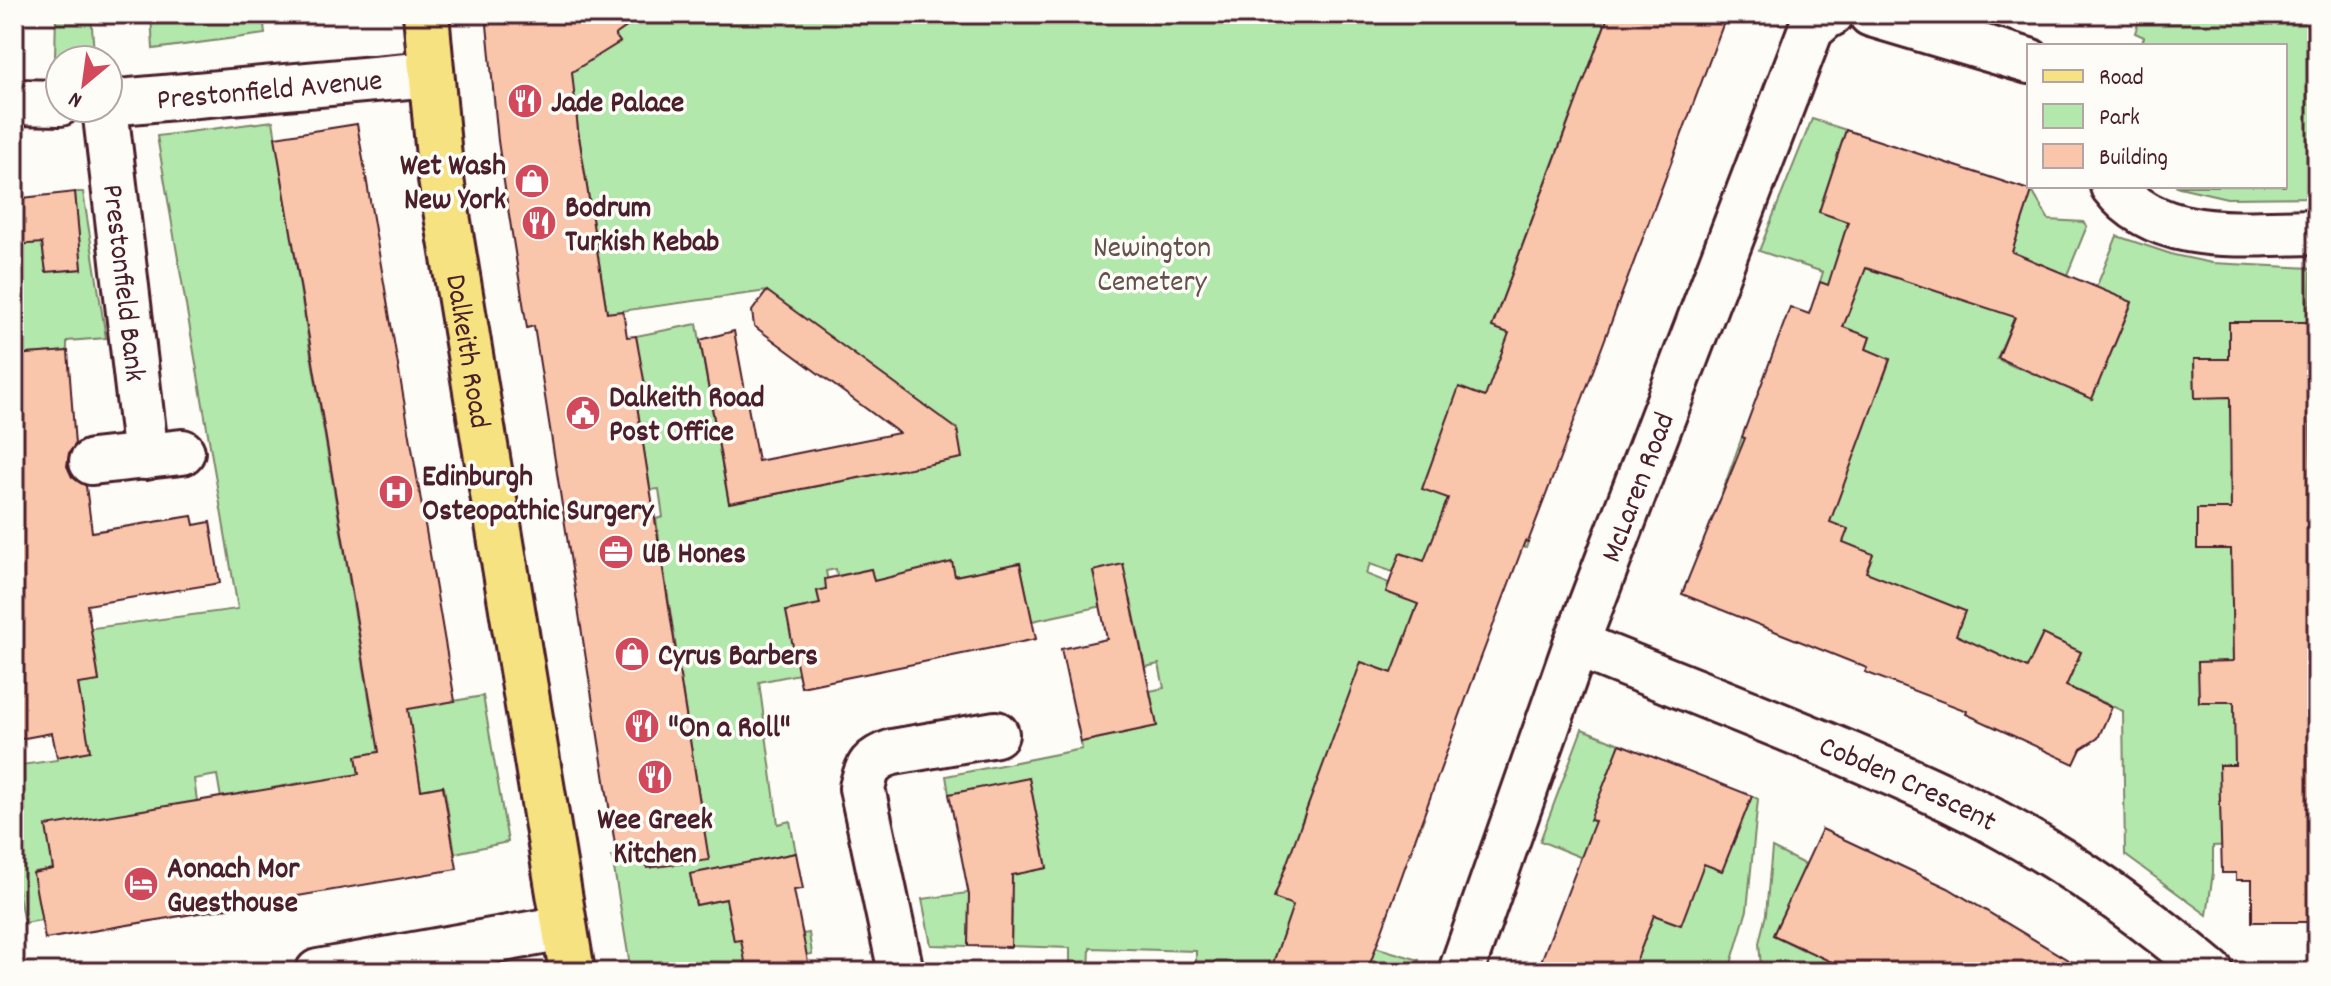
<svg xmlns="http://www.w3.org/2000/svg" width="2331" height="986" font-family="Dekko,sans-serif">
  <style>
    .green { fill: #b2e8ab; stroke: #7e846b; stroke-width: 2 }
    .building { fill: #fac6ab; stroke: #4a1f2b; stroke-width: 2 }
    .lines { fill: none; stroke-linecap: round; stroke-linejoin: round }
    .minor-casing { stroke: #4a1f2b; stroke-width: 50 }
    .primary-casing { stroke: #4a1f2b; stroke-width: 50 }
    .minor { stroke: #fdfcf7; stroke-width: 44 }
    .primary { stroke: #f7e281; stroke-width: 44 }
    .labels { text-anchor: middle; stroke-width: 7; stroke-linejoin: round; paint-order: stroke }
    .street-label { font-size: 30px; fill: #4a1f2b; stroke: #fdfcf7 }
    .poi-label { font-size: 30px; font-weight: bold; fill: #4a1f2b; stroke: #fdfcf7; text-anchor: start }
    .park-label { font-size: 30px; fill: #64514b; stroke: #fdfcf7 }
  </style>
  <rect width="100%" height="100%" fill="#fdfcf7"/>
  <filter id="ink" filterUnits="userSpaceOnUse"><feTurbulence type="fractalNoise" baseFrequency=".0125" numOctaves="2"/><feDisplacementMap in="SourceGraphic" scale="16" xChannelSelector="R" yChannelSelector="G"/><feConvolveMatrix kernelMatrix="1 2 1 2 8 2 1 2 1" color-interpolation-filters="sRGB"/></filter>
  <g filter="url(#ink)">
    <!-- green -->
    <g class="green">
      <path d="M 56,14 L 91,14 L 94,53 L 55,57 Z"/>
      <path d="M 151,14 L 263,14 L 265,34 L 153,49 Z"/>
      <path d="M 565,14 L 599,54 L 620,42 L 615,35 L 625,28 L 617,14 L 1614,14 L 1604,27 L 1592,60 L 1600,128 L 1570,117 L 1492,327 L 1521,338 L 1443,510 L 1528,542 L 1526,548 L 1523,547 L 1431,569 L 1424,561 L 1401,553 L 1393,572 L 1370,564 L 1366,574 L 1389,583 L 1386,592 L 1407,600 L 1420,598 L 1403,644 L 1476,671 L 1473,681 L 1434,667 L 1427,685 L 1361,662 L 1351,691 L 1397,810 L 1424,818 L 1419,831 L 1314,791 L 1301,823 L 1326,833 L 1285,870 L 1274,897 L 1378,938 L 1319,972 L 1282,939 L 1270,972 L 1196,972 L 1196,951 L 1090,948 L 1089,972 L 1070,972 L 1070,948 L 1011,946 L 1012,909 L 969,908 L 968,946 L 931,945 L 922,899 L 968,893 L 967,883 L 1047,868 L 1029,779 L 949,794 L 946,776 L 1082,749 L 1081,742 L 1157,726 L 1150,691 L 1164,688 L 1159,664 L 1145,667 L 1131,600 L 1032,621 L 1020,563 L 955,576 L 952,563 L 891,665 L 871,569 L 837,576 L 836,569 L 826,571 L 829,588 L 817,591 L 820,604 L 786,611 L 799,674 L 759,682 L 778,824 L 790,821 L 796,853 L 690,874 L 696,905 L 726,899 L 734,941 L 801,928 L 803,934 L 809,933 L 812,954 L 747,966 L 747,972 L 631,972 L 612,856 L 617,855 L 616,851 L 644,847 L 647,868 L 684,863 L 705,837 L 656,519 L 663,517 L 659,489 L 650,490 L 635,393 L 645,391 L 629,349 L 638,347 L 636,336 L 697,324 L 728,498 L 735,502 L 961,458 L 767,291 L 607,313 L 578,130 Z"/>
      <path d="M 2141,14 L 2317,14 L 2317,197 L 2227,198 L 2175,186 L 2285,186 L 2285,46 L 2141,46 L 2144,37 L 2135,33 Z"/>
      <path d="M 1812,119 L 1846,130 L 1819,212 L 1853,224 L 1845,231 L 1837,259 L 1875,271 L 1884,244 L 2005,273 L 2032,191 L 2049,220 L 2083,222 L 2087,226 L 2067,275 L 2037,263 L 1997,359 L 2017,368 L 2026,346 L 2071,390 L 2091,399 L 2132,303 L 2096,288 L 2117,236 L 2174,255 L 2212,263 L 2311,268 L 2309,322 L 2229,322 L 2229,359 L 2194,360 L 2195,397 L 2230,397 L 2231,432 L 2272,472 L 2230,473 L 2231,509 L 2197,510 L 2197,549 L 2231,549 L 2233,661 L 2199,662 L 2199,701 L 2234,702 L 2235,736 L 2299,736 L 2235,845 L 2213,846 L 2213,873 L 2207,915 L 2125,855 L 2123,711 L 2062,684 L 2065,677 L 2071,675 L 2081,652 L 2043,634 L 2033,654 L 2037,663 L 2033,671 L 1982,647 L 1953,642 L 1965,611 L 1917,592 L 1823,611 L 1872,554 L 1722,493 L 1742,437 L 1821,467 L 1859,368 L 1884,377 L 1890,360 L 1866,349 L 1870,337 L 1843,327 L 1855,296 L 1820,282 L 1823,272 L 1759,251 Z"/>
      <path d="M 273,121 L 308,337 L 372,715 L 483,696 L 508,842 L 455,853 L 444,787 L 421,790 L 414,746 L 356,756 L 363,800 L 310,803 L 307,782 L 272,788 L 228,839 L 217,775 L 194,779 L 197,801 L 53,869 L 34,872 L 42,920 L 24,923 L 14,869 L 14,766 L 57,760 L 57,757 L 89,751 L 78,684 L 99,681 L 93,640 L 14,652 L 14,622 L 18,638 L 238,609 L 157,136 Z"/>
      <path d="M 75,192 L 83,192 L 106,338 L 67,341 L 67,351 L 14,355 L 14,245 L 42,243 L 46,272 L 82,269 Z"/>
      <path d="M 1582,729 L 1620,744 L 1591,820 L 1722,871 L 1752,796 L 1758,799 L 1747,910 L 1730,967 L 1751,972 L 1632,972 L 1654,915 L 1680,925 L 1688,905 L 1579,863 L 1580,857 L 1540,841 Z"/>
      <path d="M 1772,848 L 1806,865 L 1773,935 L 1803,950 L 1816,924 L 1853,972 L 1766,972 L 1761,967 L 1759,943 L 1766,914 Z"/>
      <path d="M 1375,947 L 1419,960 L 1415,972 L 1367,972 Z"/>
    </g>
    <!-- building -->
    <g class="building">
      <path d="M 486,14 L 645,14 L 615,35 L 620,42 L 572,72 L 578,130 L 607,313 L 623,311 L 627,337 L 636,336 L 646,391 L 635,393 L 709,860 L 647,868 L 644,847 L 616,851 L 534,326 L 527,328 L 507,202 L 498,141 Z"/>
      <path d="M 1609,14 L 1727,14 L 1567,440 L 1528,542 L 1525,541 L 1476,671 L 1367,972 L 1270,972 L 1293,905 L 1274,898 L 1361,662 L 1392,673 L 1418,604 L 1386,592 L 1400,553 L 1424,561 L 1448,498 L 1422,489 L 1459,387 L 1485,397 L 1509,333 L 1492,327 Z"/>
      <path d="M 357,124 L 455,701 L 408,709 L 421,790 L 443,786 L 457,869 L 45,939 L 33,873 L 53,869 L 46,826 L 359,774 L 356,756 L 379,752 L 275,137 Z"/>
      <path d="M 1846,130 L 2032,191 L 2012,252 L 2132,302 L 2092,399 L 1998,358 L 2015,317 L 1875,271 L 1866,268 L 1843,327 L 1870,337 L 1866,349 L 1890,359 L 1830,522 L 1848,529 L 1843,542 L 1873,554 L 1866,572 L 1965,611 L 1956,635 L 2027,668 L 2043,634 L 2081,652 L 2066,686 L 2112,707 L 2098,738 L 2081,749 L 2074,764 L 1966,714 L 1967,711 L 1865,672 L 1867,668 L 1682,594 L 1745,438 L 1742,437 L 1790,307 L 1809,314 L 1820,282 L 1828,285 L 1848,222 L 1819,212 Z"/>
      <path d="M 75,192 L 82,269 L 46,272 L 42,243 L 14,245 L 14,199 Z"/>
      <path d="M 767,291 L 957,429 L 962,458 L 729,503 L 700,340 L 734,331 L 758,461 L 899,433 L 754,326 L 752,311 Z"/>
      <path d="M 2229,322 L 2309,322 L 2317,922 L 2252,922 L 2252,880 L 2236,880 L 2236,873 L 2222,873 L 2219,765 L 2235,765 L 2234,702 L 2199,702 L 2198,662 L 2233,661 L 2231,549 L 2197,549 L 2197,509 L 2231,509 L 2230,397 L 2195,398 L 2194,359 L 2229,359 Z"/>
      <path d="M 68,351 L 75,445 L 69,453 L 67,466 L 72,477 L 86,486 L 92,532 L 192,516 L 194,525 L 210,522 L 220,583 L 87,605 L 99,681 L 78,684 L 90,751 L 57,757 L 52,733 L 14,740 L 14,355 Z"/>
      <path d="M 952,562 L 955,576 L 1020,563 L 1036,639 L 801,687 L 786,611 L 820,604 L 817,591 L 826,589 L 825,579 L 871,569 L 874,581 Z"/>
      <path d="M 1123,564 L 1157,726 L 1081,742 L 1061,649 L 1107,639 L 1093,571 Z"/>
      <path d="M 1620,744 L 1752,796 L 1722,871 L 1704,864 L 1681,925 L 1654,915 L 1632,972 L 1537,972 L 1595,821 L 1590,820 Z"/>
      <path d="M 1029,778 L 1047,868 L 1012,875 L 1011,947 L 968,946 L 969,895 L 949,794 Z"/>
      <path d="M 1822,829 L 1948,888 L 2088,972 L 1853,972 L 1773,935 Z"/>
      <path d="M 796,853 L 803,889 L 794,890 L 810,972 L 747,972 L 741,940 L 734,941 L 726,899 L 696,905 L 690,874 Z"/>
    </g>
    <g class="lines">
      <defs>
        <g id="minor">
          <path d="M 1871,14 L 2029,61"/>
          <path d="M 14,102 L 60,103"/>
          <path id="s1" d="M 108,103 L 430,74"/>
          <path id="s2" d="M 105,108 L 146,457"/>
          <path d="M 2113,186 C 2159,247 2250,232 2317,232"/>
          <path d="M 92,462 L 182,452"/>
          <path id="s3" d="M 1576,644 C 1665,680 1754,714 1841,751 C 1897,775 1954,799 2007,829 C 2080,869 2147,918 2211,972"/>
          <path d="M 318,972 L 564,928"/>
          <path d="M 901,972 L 862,788 C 867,766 871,759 893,752 L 996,734"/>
          <path id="s4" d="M 1461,972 L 1576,644 L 1811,29 L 1826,16 L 1831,14"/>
        </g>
        <g id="primary">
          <path id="s5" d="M 426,14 L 441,179 L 572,972"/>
        </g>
      </defs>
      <!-- minor casing -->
      <use href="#minor" class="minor-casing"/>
      <!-- primary casing -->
      <use href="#primary" class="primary-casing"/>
      <!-- minor -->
      <use href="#minor" class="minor"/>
      <!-- primary -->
      <use href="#primary" class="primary"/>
    </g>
  </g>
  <!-- icons -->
  <defs>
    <symbol id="restaurant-disc" viewBox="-11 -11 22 22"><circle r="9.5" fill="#d1495b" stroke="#fdfcf7"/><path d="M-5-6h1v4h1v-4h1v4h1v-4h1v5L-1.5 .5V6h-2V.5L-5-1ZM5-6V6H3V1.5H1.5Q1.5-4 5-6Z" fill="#fff"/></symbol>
    <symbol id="shop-disc" viewBox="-11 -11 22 22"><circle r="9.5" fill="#d1495b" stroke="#fdfcf7"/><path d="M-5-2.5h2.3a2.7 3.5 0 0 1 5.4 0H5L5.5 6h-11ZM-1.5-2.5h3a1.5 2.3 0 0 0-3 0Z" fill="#fff"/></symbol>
    <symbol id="civic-disc" viewBox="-11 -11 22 22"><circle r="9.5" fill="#d1495b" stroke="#fdfcf7"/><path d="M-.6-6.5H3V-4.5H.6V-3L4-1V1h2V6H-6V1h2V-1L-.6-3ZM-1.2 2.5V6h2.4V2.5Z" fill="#fff"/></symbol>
    <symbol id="hospital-disc" viewBox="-11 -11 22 22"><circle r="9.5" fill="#d1495b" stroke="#fdfcf7"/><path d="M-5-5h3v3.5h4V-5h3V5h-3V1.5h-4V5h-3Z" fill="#fff"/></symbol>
    <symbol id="office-disc" viewBox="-11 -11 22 22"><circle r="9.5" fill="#d1495b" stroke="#fdfcf7"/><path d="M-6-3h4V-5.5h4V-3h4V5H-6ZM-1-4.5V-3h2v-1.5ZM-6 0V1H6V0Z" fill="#fff"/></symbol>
    <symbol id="hotel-disc" viewBox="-11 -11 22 22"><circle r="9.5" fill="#d1495b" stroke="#fdfcf7"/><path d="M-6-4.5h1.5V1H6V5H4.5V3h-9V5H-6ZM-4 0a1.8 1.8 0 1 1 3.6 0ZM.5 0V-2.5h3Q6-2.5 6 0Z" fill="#fff"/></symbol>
  </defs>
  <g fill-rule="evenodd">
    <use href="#restaurant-disc" x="505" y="81" width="40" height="40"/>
    <use href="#shop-disc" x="512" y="161" width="40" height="40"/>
    <use href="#restaurant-disc" x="519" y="203" width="40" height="40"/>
    <use href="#civic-disc" x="563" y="393" width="40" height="40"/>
    <use href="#hospital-disc" x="376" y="472" width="40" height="40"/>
    <use href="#office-disc" x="596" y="532" width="40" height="40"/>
    <use href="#shop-disc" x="612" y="634" width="40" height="40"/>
    <use href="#restaurant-disc" x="622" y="706" width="40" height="40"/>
    <use href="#restaurant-disc" x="635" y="757" width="40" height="40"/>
    <use href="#hotel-disc" x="121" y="864" width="40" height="40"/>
  </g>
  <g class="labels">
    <!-- street labels -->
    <g class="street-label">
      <text dy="10" stroke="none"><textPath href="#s1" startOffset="162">Prestonfield Avenue</textPath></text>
      <text dy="10" stroke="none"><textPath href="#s2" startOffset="176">Prestonfield Bank</textPath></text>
      <text dy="10" stroke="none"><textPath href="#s5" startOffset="340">Dalkeith Road</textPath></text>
      <text dy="10" stroke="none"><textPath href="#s4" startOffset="516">McLaren Road</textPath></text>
      <text dy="10" stroke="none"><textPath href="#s3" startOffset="360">Cobden Crescent</textPath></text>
    </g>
    <!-- poi labels -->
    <g class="poi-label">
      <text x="551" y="111">Jade Palace</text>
      <text x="506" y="174" text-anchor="end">Wet Wash<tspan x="506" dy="34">New York</tspan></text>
      <text x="565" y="216">Bodrum<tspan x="565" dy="34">Turkish Kebab</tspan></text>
      <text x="609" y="406">Dalkeith Road<tspan x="609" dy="34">Post Office</tspan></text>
      <text x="422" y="485">Edinburgh<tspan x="422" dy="34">Osteopathic Surgery</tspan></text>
      <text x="642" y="562">UB Hones</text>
      <text x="658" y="664">Cyrus Barbers</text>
      <text x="668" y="736">"On a Roll"</text>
      <text x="655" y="828" text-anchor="middle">Wee Greek<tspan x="655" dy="34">Kitchen</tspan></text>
      <text x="167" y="877">Aonach Mor<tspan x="167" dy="34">Guesthouse</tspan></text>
    </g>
    <!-- park labels -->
    <g class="park-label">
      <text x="1152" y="256">Newington<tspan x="1152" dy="34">Cemetery</tspan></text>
    </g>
  </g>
  <!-- margin -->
  <rect width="2331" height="986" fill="none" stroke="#fdfcf7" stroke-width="48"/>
  <rect x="24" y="24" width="2283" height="938" fill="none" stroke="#4a1f2b" stroke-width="3" filter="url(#ink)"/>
  <!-- legend -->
  <rect x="2027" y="44" width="260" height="144" fill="#fdfcf7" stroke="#b5a4a5" stroke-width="2"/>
  <rect x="2043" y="70" width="40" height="12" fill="#f7e281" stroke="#b5a4a5" stroke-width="2"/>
  <text x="2099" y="84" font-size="24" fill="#4a1f2b">Road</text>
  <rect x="2043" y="104" width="40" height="24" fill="#b2e8ab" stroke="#b5a4a5" stroke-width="2"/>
  <text x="2099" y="124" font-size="24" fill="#4a1f2b">Park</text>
  <rect x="2043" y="144" width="40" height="24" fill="#fac6ab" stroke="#b5a4a5" stroke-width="2"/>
  <text x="2099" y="164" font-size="24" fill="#4a1f2b">Building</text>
  <!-- north arrow -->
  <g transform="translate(84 84) rotate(209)"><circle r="38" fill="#fdfcf7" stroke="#b5a4a5" stroke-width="2"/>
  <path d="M0-6L14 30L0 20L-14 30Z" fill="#d1495b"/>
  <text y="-12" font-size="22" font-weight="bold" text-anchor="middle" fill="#4a1f2b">N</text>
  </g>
</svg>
